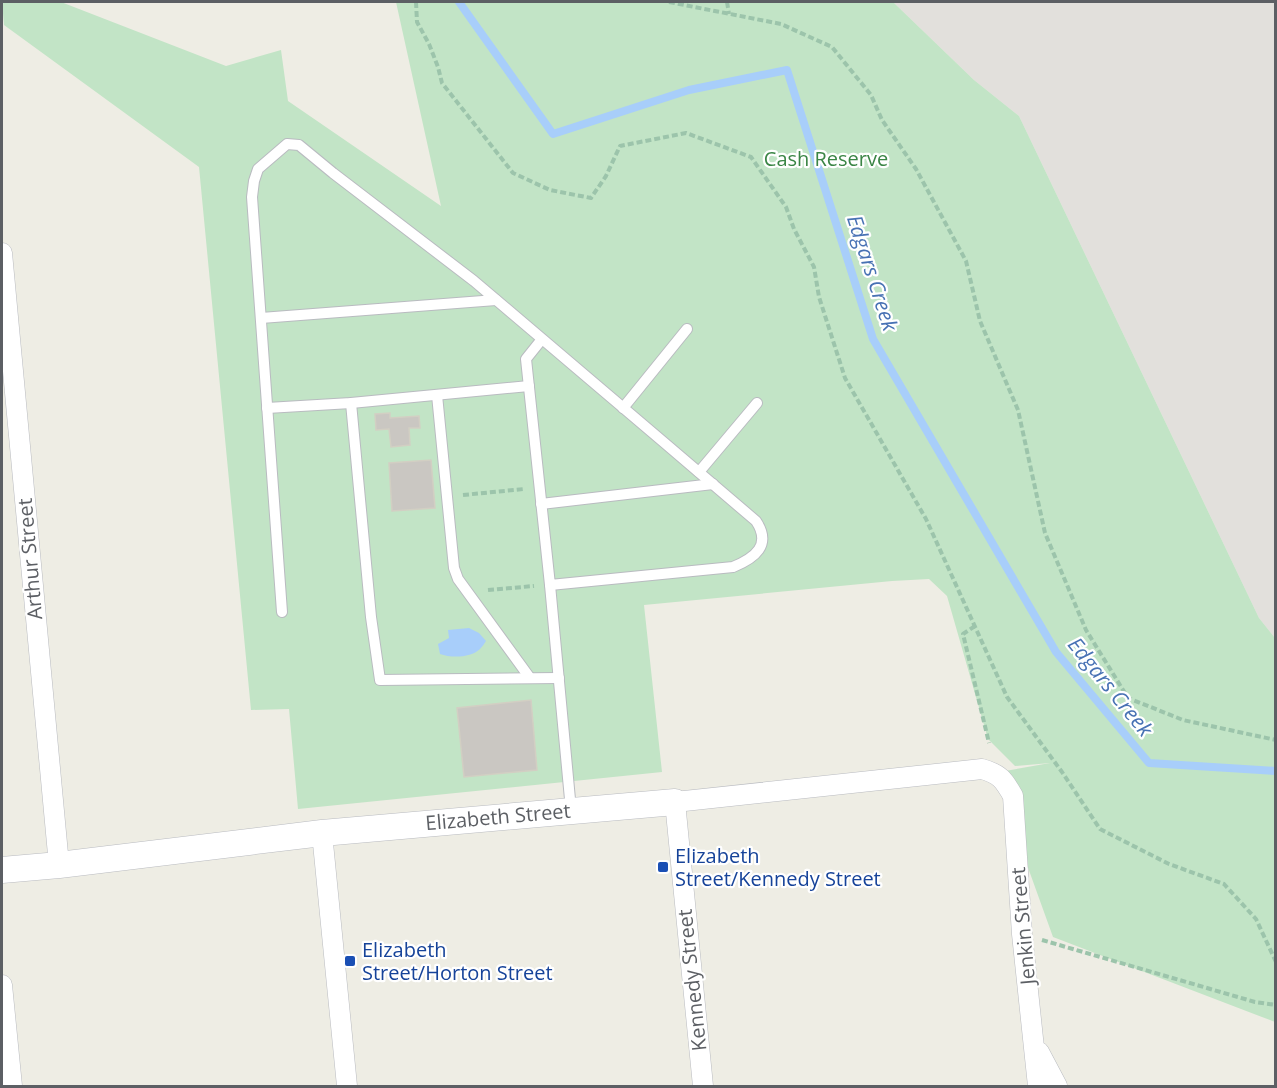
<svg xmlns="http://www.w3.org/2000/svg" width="1277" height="1088" viewBox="0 0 1277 1088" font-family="'Open Sans',sans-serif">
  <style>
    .industrial { fill: #e2e0dc }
    .green { fill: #c2e4c6 }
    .water { fill: #a8cefa }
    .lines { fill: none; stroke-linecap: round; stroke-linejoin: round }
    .stream { stroke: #a8cefa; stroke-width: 8 }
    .building { fill: #cac7c2; stroke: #d2cfc3; stroke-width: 1.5 }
    .service-casing { stroke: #b9bbc0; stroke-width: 12 }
    .minor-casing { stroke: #b9bbc0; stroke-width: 21 }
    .tertiary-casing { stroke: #b9bbc0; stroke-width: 27 }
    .path { stroke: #9cc4ab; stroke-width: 4; stroke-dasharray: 6 3; stroke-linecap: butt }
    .service { stroke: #fff; stroke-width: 10 }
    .minor { stroke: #fff; stroke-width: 20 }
    .tertiary { stroke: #fff; stroke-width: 26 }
    .transit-dot { fill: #1a4fb4; stroke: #fff; stroke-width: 2 }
    .labels { text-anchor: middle; stroke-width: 4.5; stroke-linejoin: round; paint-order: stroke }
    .park-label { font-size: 20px; fill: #3a8545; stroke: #fff }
    .street-label { font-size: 20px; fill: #5c5f64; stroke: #fff }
    .transit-label { font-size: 20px; fill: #164399; stroke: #fff; text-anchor: start }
    .water-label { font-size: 21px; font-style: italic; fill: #4872b4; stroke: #fff }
  </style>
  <rect width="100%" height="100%" fill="#eeede4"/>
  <polygon class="industrial" points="893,2 1275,2 1275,638 1259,618 1019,116 974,80"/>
  <polygon class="green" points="2,2 61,2 226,66 281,50 288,101 441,206 396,2 893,2 974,80 1019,116 1259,618 1275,638 1275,1022 1053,937 994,773 1050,763 1015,766 988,739 947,596 929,579 892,581 644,605 662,772 298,809 289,709 251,710 199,167 4,25"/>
  <path class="water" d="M469,628L479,633L486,641C484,644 482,647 480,649C471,658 451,658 440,654L438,644L449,638L448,630Z"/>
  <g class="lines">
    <polyline class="stream" points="459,2 553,134 689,90 787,70 873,339 1056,652 1149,763 1276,771"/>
  </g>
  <g class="building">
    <polygon points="390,413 390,418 419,416 420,428 409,428 410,445 391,447 389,429 376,430 375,414"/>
    <polygon points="431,460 435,508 392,511 389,463"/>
    <polygon points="531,700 537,770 464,777 457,708"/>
  </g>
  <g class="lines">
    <g class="service-casing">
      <g id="service">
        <polyline points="261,318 496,300"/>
        <polyline points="437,395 454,568 458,579 530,678"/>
        <polyline points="351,403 371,617 380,680 559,678"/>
        <polyline points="267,408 351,403 529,386"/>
        <polyline points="623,408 687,329"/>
        <polyline points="699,472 757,403"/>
        <polyline points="541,504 713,484"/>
        <polyline points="550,585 571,810"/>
        <path d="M282,612L252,197L254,181L258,169L287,144L299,145L333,173L474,281C568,360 662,441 756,521C772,545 755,558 733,567L550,585L526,359L542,339"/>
      </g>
    </g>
    <g class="minor-casing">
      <g id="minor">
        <polyline points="2,253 59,865"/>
        <polyline points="322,833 347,1086"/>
        <polyline points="2,985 12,1086"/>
        <polyline points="1039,1052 1057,1086"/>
        <path d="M703,1086L675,802L982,769C1000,774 1004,780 1013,796L1022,934L1038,1086"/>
      </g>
    </g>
    <g class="tertiary-casing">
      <polyline id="tertiary" points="2,870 59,865 322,833 675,802"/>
    </g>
    <g class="path">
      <polyline points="416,2 417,22 429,44 438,67 442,83 513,173 550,190 591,198 606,176 620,146 686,133 751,157 786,207 794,229 814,267 819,297 845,378 926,519 1007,697 1062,772 1100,829 1169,864 1224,884 1256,919 1276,962"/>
      <polyline points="669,2 781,24 832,47 871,95 882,120 916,169 966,261 980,321 1018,410 1045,533 1086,630 1128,698 1183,720 1276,740"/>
      <polyline points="727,2 729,14"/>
      <polyline points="463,495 524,489"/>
      <polyline points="488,590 534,586"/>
      <polyline points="975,626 963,634 989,743"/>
      <polyline points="1042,940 1255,1002 1276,1005"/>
    </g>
    <use href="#service" class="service"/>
    <use href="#minor" class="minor"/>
    <use href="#tertiary" class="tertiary"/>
  </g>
  <g class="transit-dot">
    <rect x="657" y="861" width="12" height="12" rx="3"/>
    <rect x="344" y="955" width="12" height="12" rx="3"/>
  </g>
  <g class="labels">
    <g class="park-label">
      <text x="826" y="166">Cash Reserve</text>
    </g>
    <g class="street-label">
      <text transform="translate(30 559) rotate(-95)" y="7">Arthur Street</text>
      <text transform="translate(498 817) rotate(-5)" y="7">Elizabeth Street</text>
      <text transform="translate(1023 926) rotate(-95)" y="7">Jenkin Street</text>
      <text transform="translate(692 980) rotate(-96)" y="7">Kennedy Street</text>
    </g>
    <g class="transit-label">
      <text x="675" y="863">Elizabeth<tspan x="675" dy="23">Street/Kennedy Street</tspan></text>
      <text x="362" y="957">Elizabeth<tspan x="362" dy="23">Street/Horton Street</tspan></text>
    </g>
    <g class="water-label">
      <text transform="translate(872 273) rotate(72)" y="7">Edgars Creek</text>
      <text transform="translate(1110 687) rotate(51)" y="7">Edgars Creek</text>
    </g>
  </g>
  <rect width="1277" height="1088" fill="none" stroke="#5c5f64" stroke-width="6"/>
</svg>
